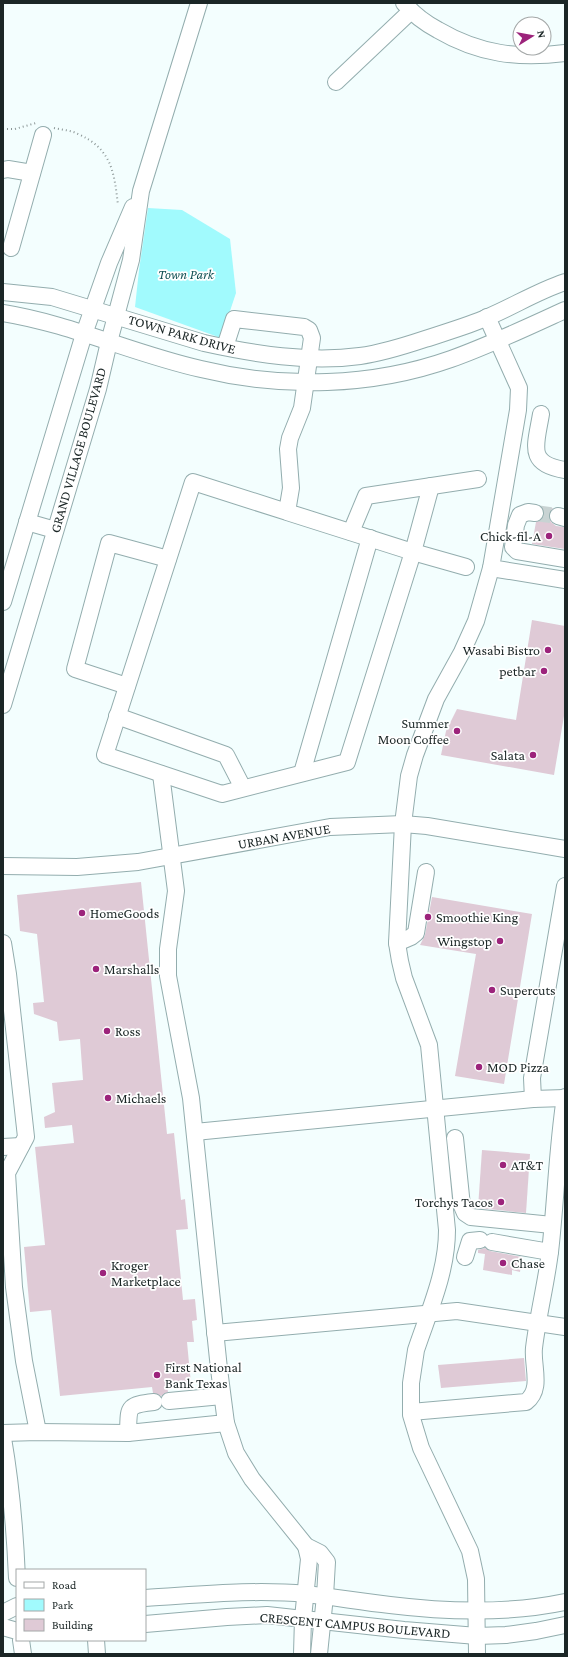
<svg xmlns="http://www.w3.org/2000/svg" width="568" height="1657" viewBox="0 0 568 1657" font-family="'Crimson Pro',serif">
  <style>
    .park { fill: #a1fafd }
    .building { fill: #dfcad6 }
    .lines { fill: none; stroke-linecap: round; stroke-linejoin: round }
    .minor-tunnel { stroke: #c8d3d3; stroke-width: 16; stroke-dasharray: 16 8; stroke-linecap: butt }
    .minor-casing { stroke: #93adae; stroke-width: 18 }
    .path { stroke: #8c9797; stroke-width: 2; stroke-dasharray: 1 3; stroke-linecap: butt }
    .minor { stroke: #fff; stroke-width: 16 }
    .poi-dot { fill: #9c237b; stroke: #fff; stroke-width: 1.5 }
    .labels { text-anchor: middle; stroke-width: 3.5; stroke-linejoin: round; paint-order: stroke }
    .park-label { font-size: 14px; font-style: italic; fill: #135356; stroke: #fff }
    .street-label { font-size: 14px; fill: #1b2626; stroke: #fff }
    .poi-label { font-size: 14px; fill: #1b2626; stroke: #fff; text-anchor: start }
  </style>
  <rect width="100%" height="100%" fill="#f3fefe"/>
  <polygon class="park" points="148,208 182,210 230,239 236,293 221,338 135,307 139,270"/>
  <g class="building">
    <polygon points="542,507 553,508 549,514 551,522 556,526 565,527 565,549 532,544 536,522 542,519 544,515"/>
    <polygon points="532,620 565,626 565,710 554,775 441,755 446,731 457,709 516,720"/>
    <polygon points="141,882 167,1134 174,1133 181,1200 185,1199 188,1229 176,1230 183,1300 195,1299 197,1320 192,1321 194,1342 187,1342 191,1384 167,1386 168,1392 161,1396 153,1393 152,1387 60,1396 51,1310 30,1312 24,1247 45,1245 35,1147 74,1143 72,1125 45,1128 44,1117 55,1112 52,1083 83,1080 80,1039 59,1041 57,1022 34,1014 33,1003 44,1002 37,934 20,931 17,895"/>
    <polygon points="432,897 532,914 504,1084 455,1076 476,954 420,945 425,935"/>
    <polygon points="482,1150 530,1154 526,1213 478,1208"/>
    <polygon points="485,1248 490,1251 522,1257 520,1272 512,1270 512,1275 483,1270 485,1254 478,1253 478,1250"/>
    <polygon points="524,1358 526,1381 441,1388 438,1365"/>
  </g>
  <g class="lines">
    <polyline class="minor-tunnel" points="535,513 558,516"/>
    <g class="minor-casing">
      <g id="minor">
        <path d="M404,3C413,14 425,23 438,30C479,54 518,59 565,53"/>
        <polyline points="336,82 411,11"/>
        <polyline points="3,170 8,169 32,173"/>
        <polyline points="11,248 43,135"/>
        <path d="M3,292L52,297L204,343C254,354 309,363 360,356C382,353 404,346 425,339C446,332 468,326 488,317C514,306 538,291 565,282"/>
        <path d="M3,313C71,324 134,354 201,369C283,389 372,387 451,359C490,345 528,327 565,310"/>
        <polyline points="487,317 519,388 518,410 491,568 565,580"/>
        <polyline points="225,347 234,319 304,327 309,330 312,338 302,408 290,438 288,449 291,488 287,512 193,482 105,755 222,794 347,762 413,552 287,512"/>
        <path d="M541,414C536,445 526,464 565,470"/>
        <polyline points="431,486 413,552 466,567"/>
        <polyline points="535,513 528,512 520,515 516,525 513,547 517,551 565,559"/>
        <polyline points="558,516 565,518"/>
        <polyline points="27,522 55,530"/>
        <polyline points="351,532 366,496 478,479"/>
        <polyline points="3,602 84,334 109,263 133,207"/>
        <polyline points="127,686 75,669 109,543 168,559"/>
        <polyline points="3,705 98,389 109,342 131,260 141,191 199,3"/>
        <polyline points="117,716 226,755 243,788"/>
        <polyline points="302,773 370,538"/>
        <polyline points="3,866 77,867 138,862 330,827 403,824 427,826 565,849"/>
        <polyline points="3,943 8,974 26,1137 7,1173 14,1287 24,1361 38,1432"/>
        <polyline points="397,943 411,937 416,933 426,872"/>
        <polyline points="533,1099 532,1078 565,886"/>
        <polyline points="195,1132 533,1099 565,1098"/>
        <polyline points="455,1138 462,1206 465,1213 471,1217 552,1225"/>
        <polyline points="3,1147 21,1146"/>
        <polyline points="492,1242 550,1252"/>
        <polyline points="465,1257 470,1241 480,1240"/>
        <polyline points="215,1333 457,1311 565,1327"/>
        <polyline points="169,1401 222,1396"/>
        <path d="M411,1412L526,1402C543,1389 532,1366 534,1348C538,1315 546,1284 550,1252C556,1200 557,1149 565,1097"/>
        <polyline points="226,1423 236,1453 252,1479 306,1546 320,1553 327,1562 325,1596 319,1654"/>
        <polyline points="3,1433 38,1432 128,1433 226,1423 219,1369 191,1098 168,976 168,949 176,891 161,774"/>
        <path d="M128,1433C129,1407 126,1405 154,1402"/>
        <path d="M3,1438C11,1484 15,1531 17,1578"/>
        <path d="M145,1598C198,1595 252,1589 306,1594C334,1597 362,1602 390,1605C447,1612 508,1614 565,1602"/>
        <polyline points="3,1613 17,1606"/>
        <polyline points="145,1624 227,1617 267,1615 404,1630 477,1636 506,1635 536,1631 565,1625"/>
        <polyline points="3,1627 17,1631"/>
        <polyline points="21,1640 23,1654"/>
        <polyline points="96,1640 97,1654"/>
        <polyline points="302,1654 303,1618 309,1559 306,1546"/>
        <path d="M477,1654L476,1579L470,1551L421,1448L411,1415V1383L416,1350C429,1311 447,1272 447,1230L429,1045L404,978L400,961L397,943L403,824L409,776L415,755L436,699L462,652L476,621L491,568"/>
      </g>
    </g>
    <g class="path">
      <path d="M54,128C62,130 71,130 78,134C112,149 114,172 118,205"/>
      <polyline points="3,129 15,129 36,123"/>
    </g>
    <use href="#minor" class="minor"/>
  </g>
  <g class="poi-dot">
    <circle cx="549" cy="536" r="4"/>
    <circle cx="548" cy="650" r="4"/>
    <circle cx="544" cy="671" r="4"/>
    <circle cx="457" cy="731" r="4"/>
    <circle cx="533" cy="755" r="4"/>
    <circle cx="82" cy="913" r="4"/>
    <circle cx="428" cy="917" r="4"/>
    <circle cx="500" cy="941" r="4"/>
    <circle cx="96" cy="969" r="4"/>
    <circle cx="492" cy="990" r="4"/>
    <circle cx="107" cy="1031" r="4"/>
    <circle cx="479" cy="1067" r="4"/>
    <circle cx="108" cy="1098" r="4"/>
    <circle cx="503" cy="1165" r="4"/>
    <circle cx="501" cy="1202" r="4"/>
    <circle cx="503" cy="1263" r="4"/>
    <circle cx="103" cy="1273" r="4"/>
    <circle cx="157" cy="1375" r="4"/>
  </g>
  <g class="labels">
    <g class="park-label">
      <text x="186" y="279">Town Park</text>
    </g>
    <g class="street-label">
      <text transform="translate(182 334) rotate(16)" y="5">TOWN PARK DRIVE</text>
      <text transform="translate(78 450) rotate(-74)" y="5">GRAND VILLAGE BOULEVARD</text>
      <text transform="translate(284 836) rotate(-10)" y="5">URBAN AVENUE</text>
      <text transform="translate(355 1625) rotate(5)" y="5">CRESCENT CAMPUS BOULEVARD</text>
    </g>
    <g class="poi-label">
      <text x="541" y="541" text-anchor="end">Chick-fil-A</text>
      <text x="540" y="655" text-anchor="end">Wasabi Bistro</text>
      <text x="536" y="676" text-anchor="end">petbar</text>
      <text x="449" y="728" text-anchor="end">Summer<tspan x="449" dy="16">Moon Coffee</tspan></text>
      <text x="525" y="760" text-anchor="end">Salata</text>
      <text x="90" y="918">HomeGoods</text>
      <text x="436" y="922">Smoothie King</text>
      <text x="492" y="946" text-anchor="end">Wingstop</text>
      <text x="104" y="974">Marshalls</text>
      <text x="500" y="995">Supercuts</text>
      <text x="115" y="1036">Ross</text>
      <text x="487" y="1072">MOD Pizza</text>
      <text x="116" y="1103">Michaels</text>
      <text x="511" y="1170">AT&amp;T</text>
      <text x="493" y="1207" text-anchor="end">Torchys Tacos</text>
      <text x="511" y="1268">Chase</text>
      <text x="111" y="1270">Kroger<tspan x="111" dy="16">Marketplace</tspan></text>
      <text x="165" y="1372">First National<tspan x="165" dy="16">Bank Texas</tspan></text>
    </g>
  </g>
  <rect width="568" height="1657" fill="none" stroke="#1b2626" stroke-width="8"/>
  <rect x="16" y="1569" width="130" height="72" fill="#ffffff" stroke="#a4a8a8"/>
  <rect x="24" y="1582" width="20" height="6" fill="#ffffff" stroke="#a4a8a8"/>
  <text x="52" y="1589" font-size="12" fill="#1b2626">Road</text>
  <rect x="24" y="1599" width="20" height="12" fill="#a1fafd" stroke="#a4a8a8"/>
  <text x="52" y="1609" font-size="12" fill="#1b2626">Park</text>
  <rect x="24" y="1619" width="20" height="12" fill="#dfcad6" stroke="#a4a8a8"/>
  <text x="52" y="1629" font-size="12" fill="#1b2626">Building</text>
  <g transform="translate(532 36) rotate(79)"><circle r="19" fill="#ffffff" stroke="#a4a8a8"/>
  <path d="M0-3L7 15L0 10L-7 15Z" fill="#9c237b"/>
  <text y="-6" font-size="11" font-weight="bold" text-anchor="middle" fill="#1b2626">N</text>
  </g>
</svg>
